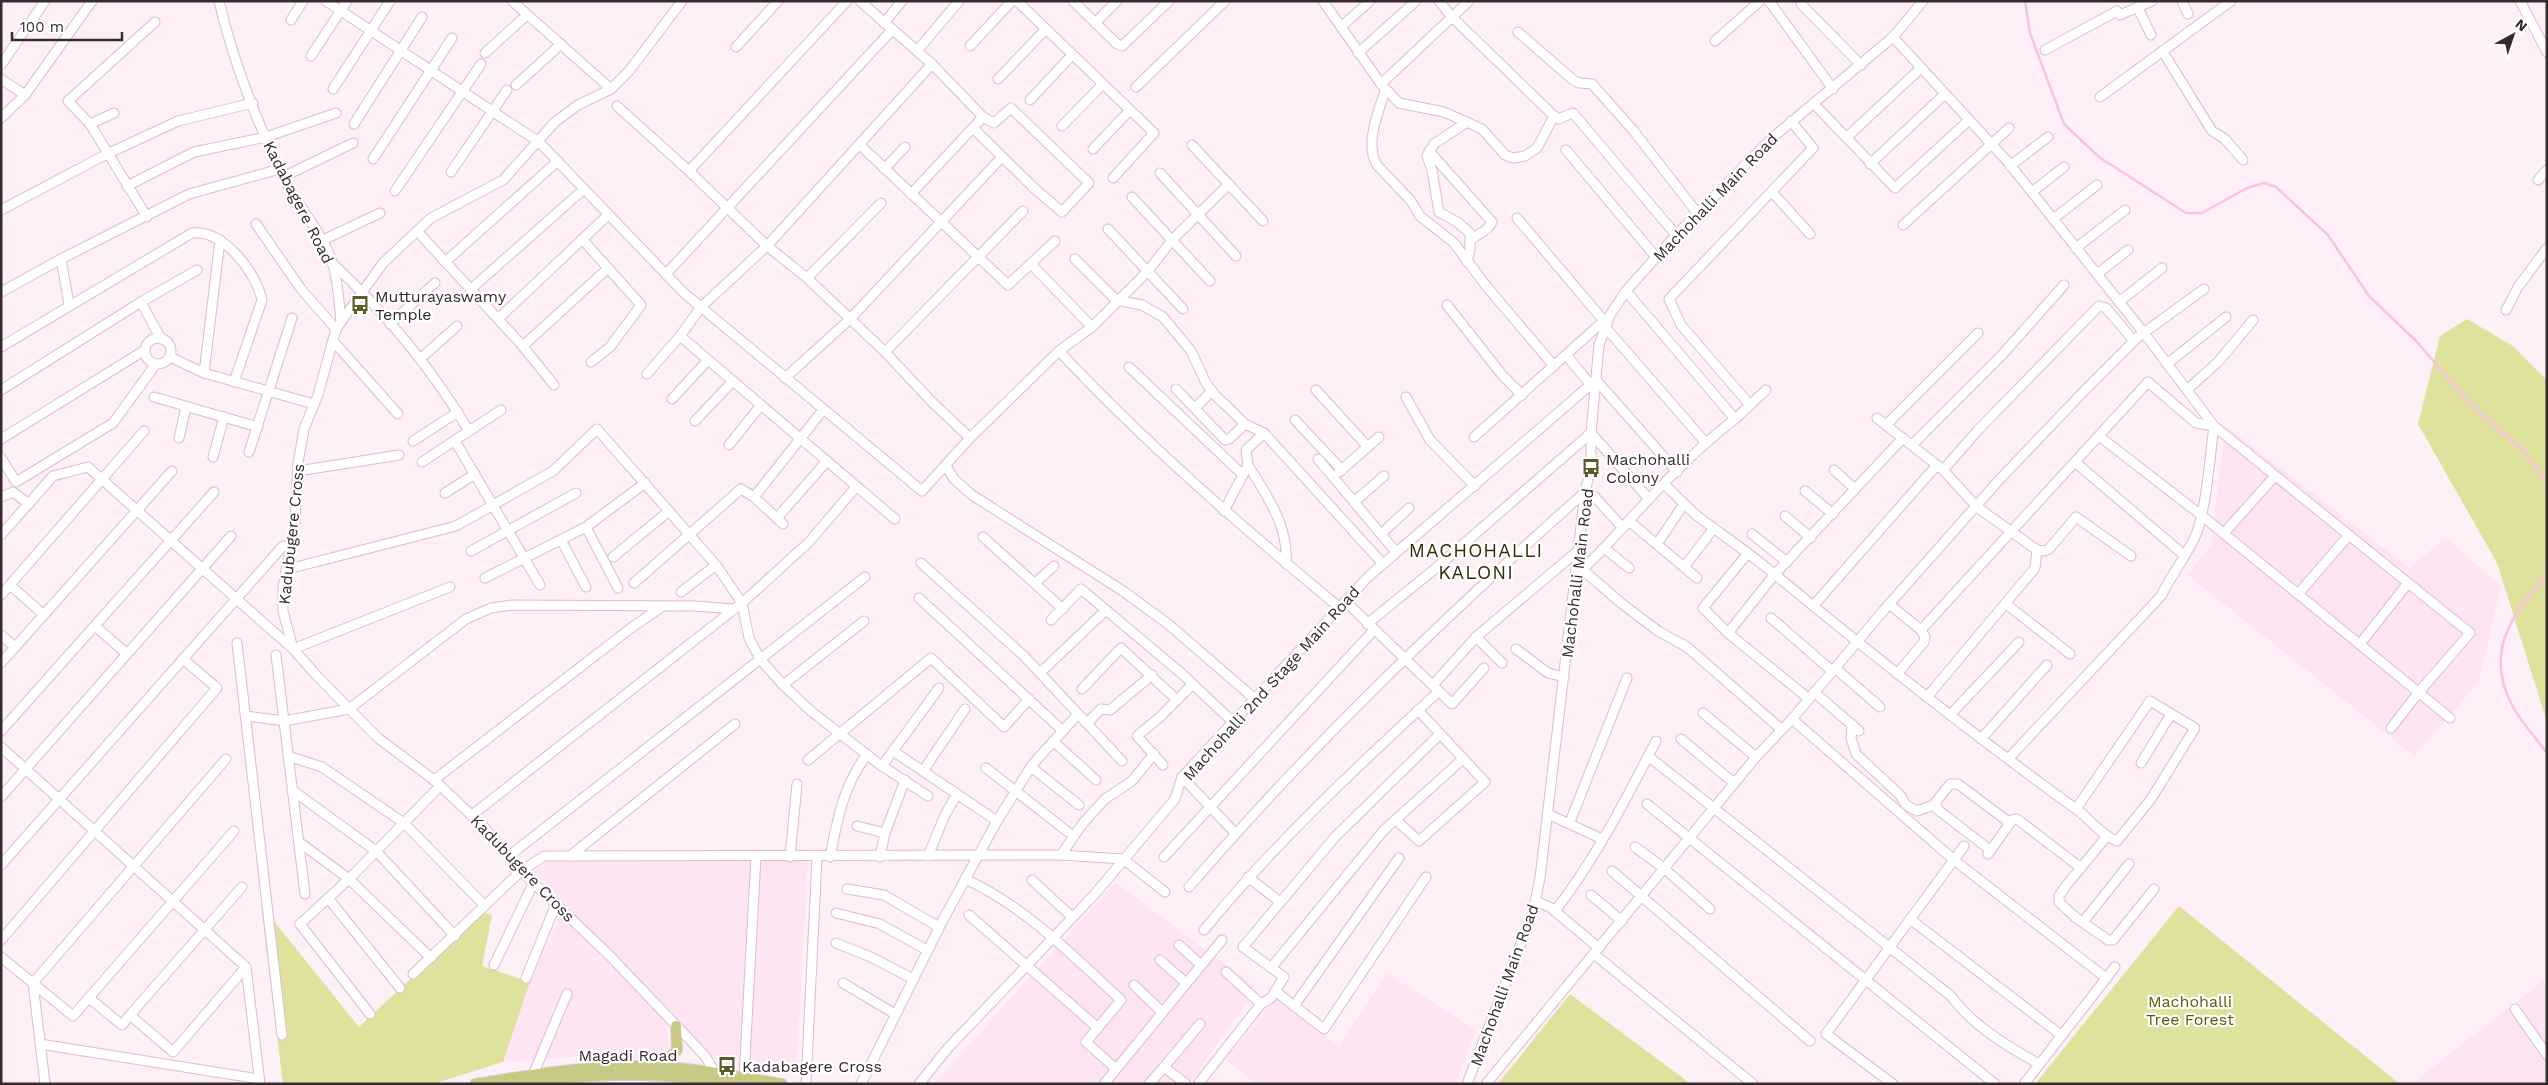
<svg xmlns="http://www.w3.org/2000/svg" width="2548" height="1085" viewBox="0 0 2548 1085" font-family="'Work Sans',sans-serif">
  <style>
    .built { fill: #fee5f4 }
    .green { fill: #dee29c }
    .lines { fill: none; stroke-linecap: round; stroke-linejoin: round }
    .stream { stroke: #f8c2e2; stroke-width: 2.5 }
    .minor-casing { stroke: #ddbbcf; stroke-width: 11 }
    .major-casing { stroke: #d7d4d6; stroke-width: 12 }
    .minor { stroke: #fff; stroke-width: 9 }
    .major { stroke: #c7c985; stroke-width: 10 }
    .labels { text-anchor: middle; stroke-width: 4.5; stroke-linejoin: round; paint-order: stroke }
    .street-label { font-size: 16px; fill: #362930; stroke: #fff }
    .poi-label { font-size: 16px; fill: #362930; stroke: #fff; text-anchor: start }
    .park-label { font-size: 16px; fill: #5b5c06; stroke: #fff }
    .quarter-label { font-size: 19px; letter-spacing: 1px; fill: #2e2f05; stroke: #fff }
  </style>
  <rect width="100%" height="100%" fill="#fff0f8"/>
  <g class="built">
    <polygon points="2225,425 2410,568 2445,537 2501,586 2478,684 2414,756 2187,575 2211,545"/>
    <polygon points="808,860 796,1074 719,1063 532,870 551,861"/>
    <polygon points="1115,882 1257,988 1189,1084 934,1084"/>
    <polygon points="560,916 667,1020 669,1060 570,1057 503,1062 530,982"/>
    <polygon points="1387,973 1476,1030 1455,1084 1256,1084 1225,1059 1276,998 1339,1046"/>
    <polygon points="2547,978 2547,1084 2415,1084 2425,1073"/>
  </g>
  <g class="green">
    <polygon points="2467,319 2513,346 2547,380 2547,722 2497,563 2418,424 2440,336"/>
    <polygon points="261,905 359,1027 482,912 492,915 482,966 530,982 503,1062 433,1084 283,1084"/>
    <polygon points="2179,906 2400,1084 2035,1084"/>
    <polygon points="1570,994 1691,1084 1498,1084"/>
  </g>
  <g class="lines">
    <g class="stream">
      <polyline points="2025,1 2030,33 2064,124 2099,157 2186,213 2202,213 2247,188 2264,183 2276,187 2328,235 2369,296 2417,342 2471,405 2523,450 2547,483"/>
      <path d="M2547,574C2512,615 2483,652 2513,707C2522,723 2536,738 2547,753"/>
    </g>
    <g class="minor-casing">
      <g id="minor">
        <path d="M219,1C233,61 256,120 283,176C297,206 323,232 333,265C338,282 339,303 341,321"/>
        <polyline points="326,1 539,142 684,293 922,491 970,438 1059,351 1092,327 1148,271 1172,240 1229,184"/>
        <polyline points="512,1 611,89"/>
        <polyline points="682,1 629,71 611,89 578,105 555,122 503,180 431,218 383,263 336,329 318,395 304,429 298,463 295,522 283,587 283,611 293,649 318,677 378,738 434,780 484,827 521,871 609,955 689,1039 705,1056 718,1077"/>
        <polyline points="860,1 932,64 983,117 911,194"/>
        <polyline points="1017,1 1154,133 1113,178"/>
        <polyline points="1073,1 1117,44 1122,46 1169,1"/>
        <polyline points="1323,1 1381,84 1399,103 1444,112 1482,129 1505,155 1513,158 1525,156 1537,148 1554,116"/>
        <polyline points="1439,1 1452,17 1469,1"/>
        <polyline points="1769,1 1833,89"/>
        <polyline points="2182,1 2188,14"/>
        <polyline points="2520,1 2547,52"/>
        <polyline points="1801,4 1861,65"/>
        <polyline points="2138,8 2151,35"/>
        <polyline points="291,20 303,1"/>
        <polyline points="884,23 902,1"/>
        <polyline points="1095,23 1117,1"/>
        <polyline points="1341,27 1370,1"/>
        <polyline points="1518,32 1572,79 1579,83 1592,84 1633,130 1698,214"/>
        <polyline points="1893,37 2007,161 2144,333 2214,426 2470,633 2419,692 2391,728"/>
        <polyline points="1715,41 1760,1"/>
        <polyline points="970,46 1012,1"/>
        <polyline points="736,47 778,1"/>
        <polyline points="2045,50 2117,11 2120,15 2152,1"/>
        <polyline points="917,51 959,1"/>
        <polyline points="2163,52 2212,131 2225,139 2243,160"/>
        <polyline points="485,53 527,15"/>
        <polyline points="1358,53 1416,1"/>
        <polyline points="311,56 347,1"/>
        <polyline points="1,65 45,1"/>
        <polyline points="1,79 25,95"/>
        <polyline points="998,79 1046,29"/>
        <polyline points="1381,84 1452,17 1554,116 1558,119 1573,113 1676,235"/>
        <polyline points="516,85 561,44"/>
        <polyline points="1136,87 1225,1"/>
        <polyline points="333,89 390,1"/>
        <path d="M1385,90C1379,112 1364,143 1377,165L1411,201L1420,216L1454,243L1487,287L1554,366"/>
        <polyline points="2100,97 2231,1"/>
        <polyline points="1030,100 1072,55"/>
        <polyline points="1814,104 1895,188 1969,120"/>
        <polyline points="617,106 689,171 767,246 807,278 885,352 932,402 970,438"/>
        <polyline points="1,118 25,95 92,1"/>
        <polyline points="1467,122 1434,144 1427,156 1432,170 1439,212 1457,222 1470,233 1470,250 1467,262"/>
        <polyline points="90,124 114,113"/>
        <polyline points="354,124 422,17"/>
        <polyline points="1062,126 1103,84"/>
        <polyline points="973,128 1034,188 1062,212 1089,183 1011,108 994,123 983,117"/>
        <polyline points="1846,138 1921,68"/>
        <polyline points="860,145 1008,285 1055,241"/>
        <polyline points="1192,145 1263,221"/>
        <polyline points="1093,149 1130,110"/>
        <polyline points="1566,150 1656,257"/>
        <polyline points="1429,151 1492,222 1487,229 1470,240"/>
        <polyline points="373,159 452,38"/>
        <polyline points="1870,164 1945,94"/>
        <polyline points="2010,166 2048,137"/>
        <polyline points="884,169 905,147"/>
        <polyline points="689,171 847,1"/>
        <polyline points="451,172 507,90"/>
        <polyline points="1160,173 1236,256"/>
        <polyline points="283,177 353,143"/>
        <polyline points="2538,180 2547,170"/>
        <polyline points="127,186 194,152 266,137 336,113"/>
        <polyline points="395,191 481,64"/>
        <polyline points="1772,192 1810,234"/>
        <polyline points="2032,192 2064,167"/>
        <polyline points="1132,197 1210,281"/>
        <polyline points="1,210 107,154 178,121 253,103"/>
        <polyline points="147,217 90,124 68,101 155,22"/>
        <polyline points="1517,218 1604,321"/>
        <polyline points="2053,219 2097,185"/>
        <polyline points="256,224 301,289 336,329"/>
        <polyline points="1903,225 2009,128"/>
        <polyline points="1108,229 1183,309"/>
        <polyline points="417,231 520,343 554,385"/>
        <polyline points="582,239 641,305 610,347 591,362"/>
        <polyline points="321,241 380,213"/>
        <polyline points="2076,248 2125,210"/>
        <polyline points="61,259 69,304"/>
        <polyline points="1075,259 1116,300 1142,305 1163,317 1191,351 1206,383 1214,394 1245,424 1264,433 1383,564"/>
        <path d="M331,262C384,311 432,369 469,431"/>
        <polyline points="445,262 558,161"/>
        <polyline points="1031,264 1092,327"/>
        <polyline points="666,274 892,30"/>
        <polyline points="2097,274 2128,250"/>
        <polyline points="807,278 881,203"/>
        <polyline points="471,289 584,189"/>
        <polyline points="1,292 61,259 189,194 280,169"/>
        <polyline points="141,302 161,339"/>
        <polyline points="2119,302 2162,268"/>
        <polyline points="1447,305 1503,376 1522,395"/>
        <polyline points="2506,310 2518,287 2547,248"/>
        <polyline points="498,319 608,215"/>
        <polyline points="390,324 435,283"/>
        <polyline points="1606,328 1705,442"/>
        <polyline points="680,336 895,519"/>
        <circle cx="158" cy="351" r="13"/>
        <polyline points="333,341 398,414"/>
        <polyline points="523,346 607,269"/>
        <path d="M1,347L192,233C223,229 256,272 262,300L234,382"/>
        <path d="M1059,351C1146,444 1242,527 1340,608"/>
        <polyline points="885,352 1023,211"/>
        <polyline points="1566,355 1591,385"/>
        <polyline points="170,357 204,373 314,404"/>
        <polyline points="420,359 457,326"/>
        <polyline points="2167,364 2226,317"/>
        <polyline points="1129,367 1243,475"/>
        <polyline points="204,373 220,240"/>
        <polyline points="647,374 680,336 701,307 767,246 932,64"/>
        <polyline points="785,378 850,319 1002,157"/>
        <polyline points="1176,389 1225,440 1229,439 1245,424"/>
        <polyline points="1,390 141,302 197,270"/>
        <polyline points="1316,390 1368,447"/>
        <polyline points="2187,390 2218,362 2253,320"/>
        <polyline points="154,397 258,427"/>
        <polyline points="1406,397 1430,440 1475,486"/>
        <polyline points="672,399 708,360"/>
        <polyline points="1750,405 1681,325 1669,299 1813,148 1791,121"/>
        <polyline points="1195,408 1212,391"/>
        <polyline points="1877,418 1943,470 1977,507 2037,550 2045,551 2049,549 2076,517 2131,556"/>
        <polyline points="1735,419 1766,390"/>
        <polyline points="1295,420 1342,470"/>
        <polyline points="695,421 733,381"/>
        <polyline points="1886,425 1978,333"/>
        <polyline points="2099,436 2201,515 2450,718"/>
        <polyline points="1474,437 1608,317"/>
        <polyline points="179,438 186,407"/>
        <polyline points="1,439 145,350"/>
        <polyline points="413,441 458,412"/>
        <polyline points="455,441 540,585"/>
        <polyline points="729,445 761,405"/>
        <polyline points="1912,445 2002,355 2064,285"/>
        <polyline points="249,452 292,318"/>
        <polyline points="213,457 224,417"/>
        <polyline points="1,458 16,482 113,423 156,364"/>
        <polyline points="1318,459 1396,552"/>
        <polyline points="422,462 501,410"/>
        <polyline points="2075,462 2184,555"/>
        <path d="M1248,465C1267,496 1289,526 1286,564"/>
        <polyline points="946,466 954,479 972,495 1123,591 1168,624 1255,699"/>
        <polyline points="1834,470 1855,489"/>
        <polyline points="1943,470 1979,429 2099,306 2106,308 2134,341"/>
        <polyline points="298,471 399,455"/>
        <polyline points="1339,472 1379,437"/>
        <path d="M1664,484C1676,495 1687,508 1700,518C1724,536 1749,553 1772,572C1871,654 1972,734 2076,809C2090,819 2101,835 2117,841L2151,799L2195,728L2150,701L2076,809"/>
        <polyline points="1805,491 1833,514"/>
        <polyline points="445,493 475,474"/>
        <polyline points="1593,495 1623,528"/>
        <polyline points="1,497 13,492 29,504"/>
        <polyline points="754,497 823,410"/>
        <polyline points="1354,502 1384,476"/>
        <polyline points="1224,511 1248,465 1246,450 1264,433"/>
        <polyline points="1785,516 1811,538"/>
        <polyline points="777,518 827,461"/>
        <polyline points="1629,521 1697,578"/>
        <polyline points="586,527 618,588"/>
        <polyline points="2224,533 2275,476"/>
        <polyline points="1381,534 1409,508"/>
        <polyline points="1752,534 1787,562"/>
        <polyline points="1,535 53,476 88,467 293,649 450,587"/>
        <polyline points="983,537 1063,609"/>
        <polyline points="561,540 586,587"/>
        <polyline points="1657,544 1684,504"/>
        <polyline points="1604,548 1629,568"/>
        <polyline points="471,551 576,493"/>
        <polyline points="1748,553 1703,608 1728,633 1809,699"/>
        <polyline points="613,557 669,511"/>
        <polyline points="921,563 1024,656 1122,761"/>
        <polyline points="1684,567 1714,528"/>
        <polyline points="288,569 456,526 553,471 597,429 716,565 742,603 749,638 760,659 783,685 812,712 879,764 928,796"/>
        <polyline points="1583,570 1621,603 1658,631 1687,647 1781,729"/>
        <path d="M1576,575C1603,552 1624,525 1648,500C1675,471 1704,443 1735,419L1626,291"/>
        <polyline points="485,578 586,527 645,483"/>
        <polyline points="634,583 741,489 754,497 783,524"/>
        <polyline points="1035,583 1054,566"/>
        <polyline points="10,585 44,615"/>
        <polyline points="681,592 716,565"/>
        <polyline points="2298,594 2349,535"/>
        <polyline points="1,595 144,431"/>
        <polyline points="919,598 1063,731"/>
        <polyline points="1345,601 1452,704 1484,668"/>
        <path d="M1889,604L1921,630L2148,382L2196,423L2214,426C2210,454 2206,516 2194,539C2184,559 2171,576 2161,596L2008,759"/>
        <polyline points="2006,604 2070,654"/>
        <polyline points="1813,606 1937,465"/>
        <polyline points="1771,618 1832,671"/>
        <polyline points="1051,620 1081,589 1181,673 1233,722"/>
        <polyline points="1367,624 1436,568 1591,433 1649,499"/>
        <polyline points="95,626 127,654"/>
        <polyline points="1728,633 1775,574 1903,438"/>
        <polyline points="1,635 15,647"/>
        <polyline points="1476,637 1502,663"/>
        <polyline points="237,643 282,1035"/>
        <polyline points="2360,644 2408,583"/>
        <polyline points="1516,649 1548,673 1564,677"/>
        <polyline points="276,655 305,894"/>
        <polyline points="1,663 172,471"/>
        <polyline points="1835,668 1880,707"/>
        <polyline points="1040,673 1106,610"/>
        <polyline points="1897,674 1924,642 1925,637 1921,630"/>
        <polyline points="783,685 864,621"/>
        <polyline points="1433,685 1476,637 1580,549"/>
        <polyline points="1082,689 1121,648 1177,700"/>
        <polyline points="1814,692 1859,731"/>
        <polyline points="1927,697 2035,568 2037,550"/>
        <polyline points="1703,713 1756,757"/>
        <polyline points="1950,715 2019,642"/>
        <polyline points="246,716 284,721 349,709 466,619 491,608 512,605 694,606 734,609"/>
        <polyline points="1792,719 1954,860 2106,978"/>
        <polyline points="1087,723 1101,709 1110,710 1152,675"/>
        <polyline points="1852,724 1851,738 1856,754 1900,795 1906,805 1917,811 1934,805"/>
        <polyline points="1,731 214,492"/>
        <polyline points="1681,739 1734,783"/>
        <polyline points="1981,739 2047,665"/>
        <polyline points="1053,741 1096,780"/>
        <polyline points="1,747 246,967 260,1084"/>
        <polyline points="893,751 997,821"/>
        <polyline points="288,756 322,767 404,823 484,905"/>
        <path d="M1648,756L1951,996C1973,1026 2007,1046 2039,1064"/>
        <polyline points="808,760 931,658 1004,727 1029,699"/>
        <polyline points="2141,763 2171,714"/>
        <polyline points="1163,765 1137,736 1160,717 1193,684"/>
        <polyline points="882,766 939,688"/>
        <polyline points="1031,767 1079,805"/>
        <polyline points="986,768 1068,832"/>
        <polyline points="923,771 965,709"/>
        <polyline points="1182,777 1235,833"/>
        <polyline points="434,780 631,628 663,606"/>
        <polyline points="292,790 376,851 455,936"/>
        <polyline points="1,797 231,536"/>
        <polyline points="1647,804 1995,1084"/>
        <polyline points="1548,814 1602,839"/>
        <polyline points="472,815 742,603 809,542 856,487"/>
        <polyline points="1396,820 1419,841 1485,782 1418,710"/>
        <polyline points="1570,822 1627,678"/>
        <polyline points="857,826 885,833"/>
        <polyline points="2107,836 2065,887 2059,896 2059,902 2075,917 2108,940 2113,940 2154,889"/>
        <polyline points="299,842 349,879 300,924 370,1014"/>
        <polyline points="1635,847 1665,869 1710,909"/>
        <polyline points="1990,850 1937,809 1935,803 1950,784 1958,784 2010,823"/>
        <polyline points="1988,854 2012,820 2017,819 2081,868"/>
        <polyline points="1061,855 1083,823 1105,799 1132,781 1154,754"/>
        <polyline points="509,856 865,577"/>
        <polyline points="570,856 735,724"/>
        <polyline points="928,856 945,815 957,794"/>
        <polyline points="790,857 797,784"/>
        <path d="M830,857C838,817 843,787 867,754"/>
        <polyline points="880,857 885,833 905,780"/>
        <polyline points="1164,857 1374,630"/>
        <polyline points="1,865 283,546"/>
        <polyline points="1612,871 1810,1041"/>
        <polyline points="1248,877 1280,902"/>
        <path d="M965,879C1025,906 1074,957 1121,1000L1086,1042L1115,1068"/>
        <polyline points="1032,880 1072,917"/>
        <path d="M1189,887C1311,745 1446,616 1585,492"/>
        <polyline points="847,889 884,895 939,927"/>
        <polyline points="1591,895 1622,921"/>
        <polyline points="328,898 400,988"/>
        <polyline points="1536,901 1551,908 1599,948"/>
        <path d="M1555,911C1595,860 1626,799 1656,741"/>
        <polyline points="836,913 880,924 927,950"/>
        <polyline points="969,915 1098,1028"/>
        <polyline points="1910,919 2061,1035"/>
        <polyline points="2083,922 2129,864"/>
        <path d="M1204,930C1275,843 1357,767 1439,691"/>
        <polyline points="1,940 217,688 183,659"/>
        <polyline points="836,943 871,957 913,979"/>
        <polyline points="1179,945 1201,965"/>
        <polyline points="1594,954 1753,1084"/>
        <polyline points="1,957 73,1016 234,831"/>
        <polyline points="431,958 349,879 440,786"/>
        <polyline points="1160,960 1186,983"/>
        <polyline points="494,965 534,882"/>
        <polyline points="1271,968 1384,830 1463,759"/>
        <polyline points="1226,972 1261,1004"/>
        <polyline points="413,974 521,871 544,856 1061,855 1123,859 1165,892"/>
        <polyline points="526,978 556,904"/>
        <polyline points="843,983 895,1014"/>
        <polyline points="1134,985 1162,1012"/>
        <polyline points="1275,991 1324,1029 1426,877"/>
        <polyline points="89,998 122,1025 130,1015 173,1052 246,967"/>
        <polyline points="1294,1006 1399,858"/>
        <polyline points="2515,1009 2547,1055"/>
        <polyline points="130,1015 242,887"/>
        <polyline points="40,1044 259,1079"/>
        <polyline points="533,1075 567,994"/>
        <polyline points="744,1077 756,856"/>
        <polyline points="45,1084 33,983 226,759"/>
        <polyline points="806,1084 817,857"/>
        <polyline points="861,1084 943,920 997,821 1032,765 1078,714"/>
        <polyline points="919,1084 948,1048 1094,895 1175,799 1182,777 1368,577 1596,380 1677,472"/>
        <polyline points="1104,1084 1222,940"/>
        <polyline points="1149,1084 1164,1067"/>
        <polyline points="1186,1084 1164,1067 1200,1024"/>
        <polyline points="1198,1084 1261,1004 1271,998 1284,977 1243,947 1335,837 1440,734"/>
        <polyline points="1467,1084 1533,912 1540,878 1585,492 1591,468 1591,433 1599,345 1610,315 1626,291 1676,235 1772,138 1893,37 1923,1"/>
        <polyline points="1486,1084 1756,757 1792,719 1884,610 2000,479 2086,389 2138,337 2204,289"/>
        <polyline points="1893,1084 1826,1034 1964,846"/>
        <polyline points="2024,1084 2115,967"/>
      </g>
    </g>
    <g class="major-casing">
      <g id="major">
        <polyline points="661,1068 677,1050 676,1026"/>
        <path d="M475,1084C529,1075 583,1066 638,1066C686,1066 735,1076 782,1084"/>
        <path d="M520,1084C593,1072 664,1072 737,1084"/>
      </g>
    </g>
    <use href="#minor" class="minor"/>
    <use href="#major" class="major"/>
  </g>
  <defs>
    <g id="bus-bare" transform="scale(1.5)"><path d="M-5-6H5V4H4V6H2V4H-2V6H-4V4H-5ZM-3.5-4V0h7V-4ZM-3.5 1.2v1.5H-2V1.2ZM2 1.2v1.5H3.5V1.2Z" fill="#595b28" stroke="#fff" stroke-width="2.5" paint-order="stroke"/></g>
  </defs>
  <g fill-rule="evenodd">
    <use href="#bus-bare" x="360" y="305"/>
    <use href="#bus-bare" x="1591" y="468"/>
    <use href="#bus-bare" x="727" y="1066"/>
  </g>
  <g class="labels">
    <g class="street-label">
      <text transform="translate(1715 197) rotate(-46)" y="6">Machohalli Main Road</text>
      <text transform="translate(299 202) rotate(63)" y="6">Kadabagere Road</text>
      <text transform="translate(291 534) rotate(-84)" y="6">Kadubugere Cross</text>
      <text transform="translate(1577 573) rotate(-83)" y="6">Machohalli Main Road</text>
      <text transform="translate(1271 683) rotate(-48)" y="6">Machohalli 2nd Stage Main Road</text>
      <text transform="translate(523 868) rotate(46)" y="6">Kadubugere Cross</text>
      <text transform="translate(1504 985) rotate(-70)" y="6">Machohalli Main Road</text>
      <text x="628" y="1061">Magadi Road</text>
    </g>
    <g class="poi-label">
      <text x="375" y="302">Mutturayaswamy<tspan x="375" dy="18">Temple</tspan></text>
      <text x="1606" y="465">Machohalli<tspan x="1606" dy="18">Colony</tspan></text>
      <text x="742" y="1072">Kadabagere Cross</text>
    </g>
    <g class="park-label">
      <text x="2190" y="1007">Machohalli<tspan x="2190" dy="18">Tree Forest</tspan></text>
    </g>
    <g class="quarter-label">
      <text x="1476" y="557">MACHOHALLI<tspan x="1476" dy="22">KALONI</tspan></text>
    </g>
  </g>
  <rect width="2548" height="1085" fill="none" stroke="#362930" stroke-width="5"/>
  <g transform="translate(2513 35) rotate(40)" stroke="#ffffff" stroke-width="4" paint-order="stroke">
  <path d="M0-4L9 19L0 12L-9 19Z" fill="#362930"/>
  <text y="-8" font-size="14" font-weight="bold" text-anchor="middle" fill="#362930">N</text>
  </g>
  <path d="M12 32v8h110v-8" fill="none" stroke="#362930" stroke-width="2.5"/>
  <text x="20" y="32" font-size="15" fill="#362930" stroke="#ffffff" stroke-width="4" paint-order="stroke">100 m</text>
</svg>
